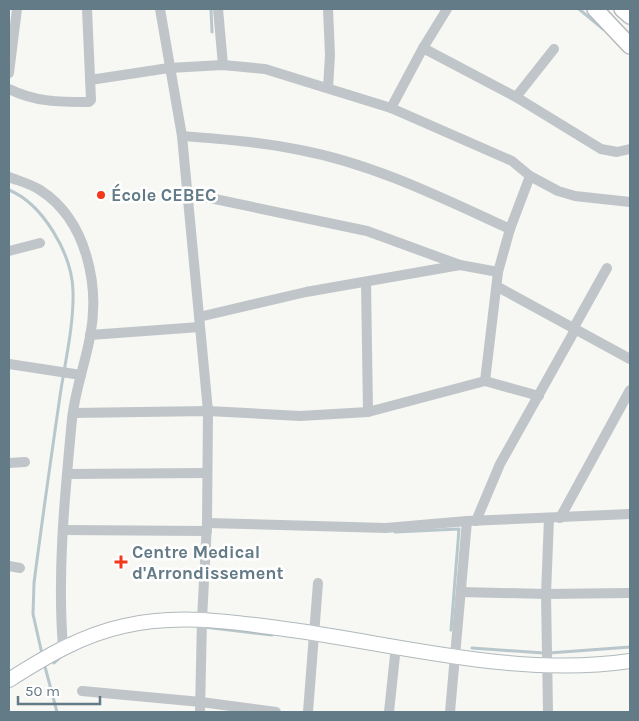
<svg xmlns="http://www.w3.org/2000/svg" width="639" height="721" viewBox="0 0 639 721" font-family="Karla,sans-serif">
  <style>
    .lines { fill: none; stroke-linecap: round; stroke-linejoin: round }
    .stream { stroke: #b8c7cb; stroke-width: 3 }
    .secondary-casing { stroke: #b1b9bd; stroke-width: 16 }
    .primary-casing { stroke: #b4babe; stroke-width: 18 }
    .street { stroke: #bfc5c8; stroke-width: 10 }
    .secondary { stroke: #fff; stroke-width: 14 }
    .primary { stroke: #fff; stroke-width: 15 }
    .poi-dot { fill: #f23919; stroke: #fff; stroke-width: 2 }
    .labels { text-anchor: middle; stroke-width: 5; stroke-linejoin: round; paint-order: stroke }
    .poi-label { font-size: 18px; font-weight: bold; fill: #637a87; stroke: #fff; text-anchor: start }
  </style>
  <rect width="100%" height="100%" fill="#f7f7f3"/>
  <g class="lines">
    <g class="stream">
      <polyline points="211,9 212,32"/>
      <polyline points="579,9 603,29"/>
      <path d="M9,190C43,204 72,254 73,291C74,325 65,362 60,396C51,458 42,521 34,583L33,614L42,654"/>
      <polyline points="395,532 459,529 451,630"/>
      <polyline points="204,627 272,635"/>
      <polyline points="472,648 544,653"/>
      <polyline points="549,653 630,647"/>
      <polyline points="44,663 57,712"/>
      <polyline points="54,663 63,655"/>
    </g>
    <g class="secondary-casing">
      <path id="secondary" d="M9,680C45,657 82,635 124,626C175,614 227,621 278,628C394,643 513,678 630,661"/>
    </g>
    <g class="primary-casing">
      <g id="primary">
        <polyline points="595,9 630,46"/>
        <polyline points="622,9 630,16"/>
      </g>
    </g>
    <g class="street">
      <polyline points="160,9 182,136 208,411 207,523 202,619 200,712"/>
      <polyline points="218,9 223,65"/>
      <polyline points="328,9 330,55 328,88"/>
      <polyline points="423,48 516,97 601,149 617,152 630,149"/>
      <polyline points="9,73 17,9"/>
      <polyline points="90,80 169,68 223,65 265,69 391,108 512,161 530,176 558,191 575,196 630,202"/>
      <path d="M9,89C35,102 59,102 89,102L91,100L87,9"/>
      <polyline points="516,97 554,49"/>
      <polyline points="391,108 423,48 447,9"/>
      <path d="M182,136C221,139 261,142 300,150C374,164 442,198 510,229"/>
      <path d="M9,177C19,181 31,184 40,190C87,220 100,286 90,337C85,364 75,391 72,419C65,494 57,571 63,647"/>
      <polyline points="186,193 367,231 460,265 498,272"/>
      <polyline points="9,251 40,243"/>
      <polyline points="366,282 368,412"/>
      <polyline points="498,287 630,359"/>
      <polyline points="199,317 306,292 460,265"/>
      <polyline points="573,329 607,268"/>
      <polyline points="90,335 200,327"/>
      <polyline points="9,364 81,375"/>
      <polyline points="485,381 498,272 510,229 530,176"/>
      <polyline points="73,413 208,411 300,416 368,412 485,381 539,396"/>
      <polyline points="9,463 25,462"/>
      <polyline points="67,474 207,473"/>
      <polyline points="560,518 630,390"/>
      <polyline points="476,521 500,464 575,330"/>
      <polyline points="207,523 386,528 467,521 630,514"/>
      <polyline points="63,530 207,531"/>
      <polyline points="9,566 20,568"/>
      <polyline points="461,592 546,594 630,593"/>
      <polyline points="82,691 201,702 276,712"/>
      <polyline points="308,712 318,583"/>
      <polyline points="389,712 396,646"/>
      <polyline points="450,712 467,521"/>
      <polyline points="548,712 546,594 549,518"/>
    </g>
    <use href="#secondary" class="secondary"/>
    <use href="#primary" class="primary"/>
  </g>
  <g class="poi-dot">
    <circle cx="101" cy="195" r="5"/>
    <path d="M118.5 554.5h5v5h5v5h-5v5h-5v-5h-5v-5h5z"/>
  </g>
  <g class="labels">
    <g class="poi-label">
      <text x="111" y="201">École CEBEC</text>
      <text x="132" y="558">Centre Medical<tspan x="132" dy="21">d'Arrondissement</tspan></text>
    </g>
  </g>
  <rect width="639" height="721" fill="none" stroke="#637a87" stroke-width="20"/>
  <path d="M18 696v8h82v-8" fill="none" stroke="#637a87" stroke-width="2.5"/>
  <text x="25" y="696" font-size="15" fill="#637a87" stroke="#ffffff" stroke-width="4" paint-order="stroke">50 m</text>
</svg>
